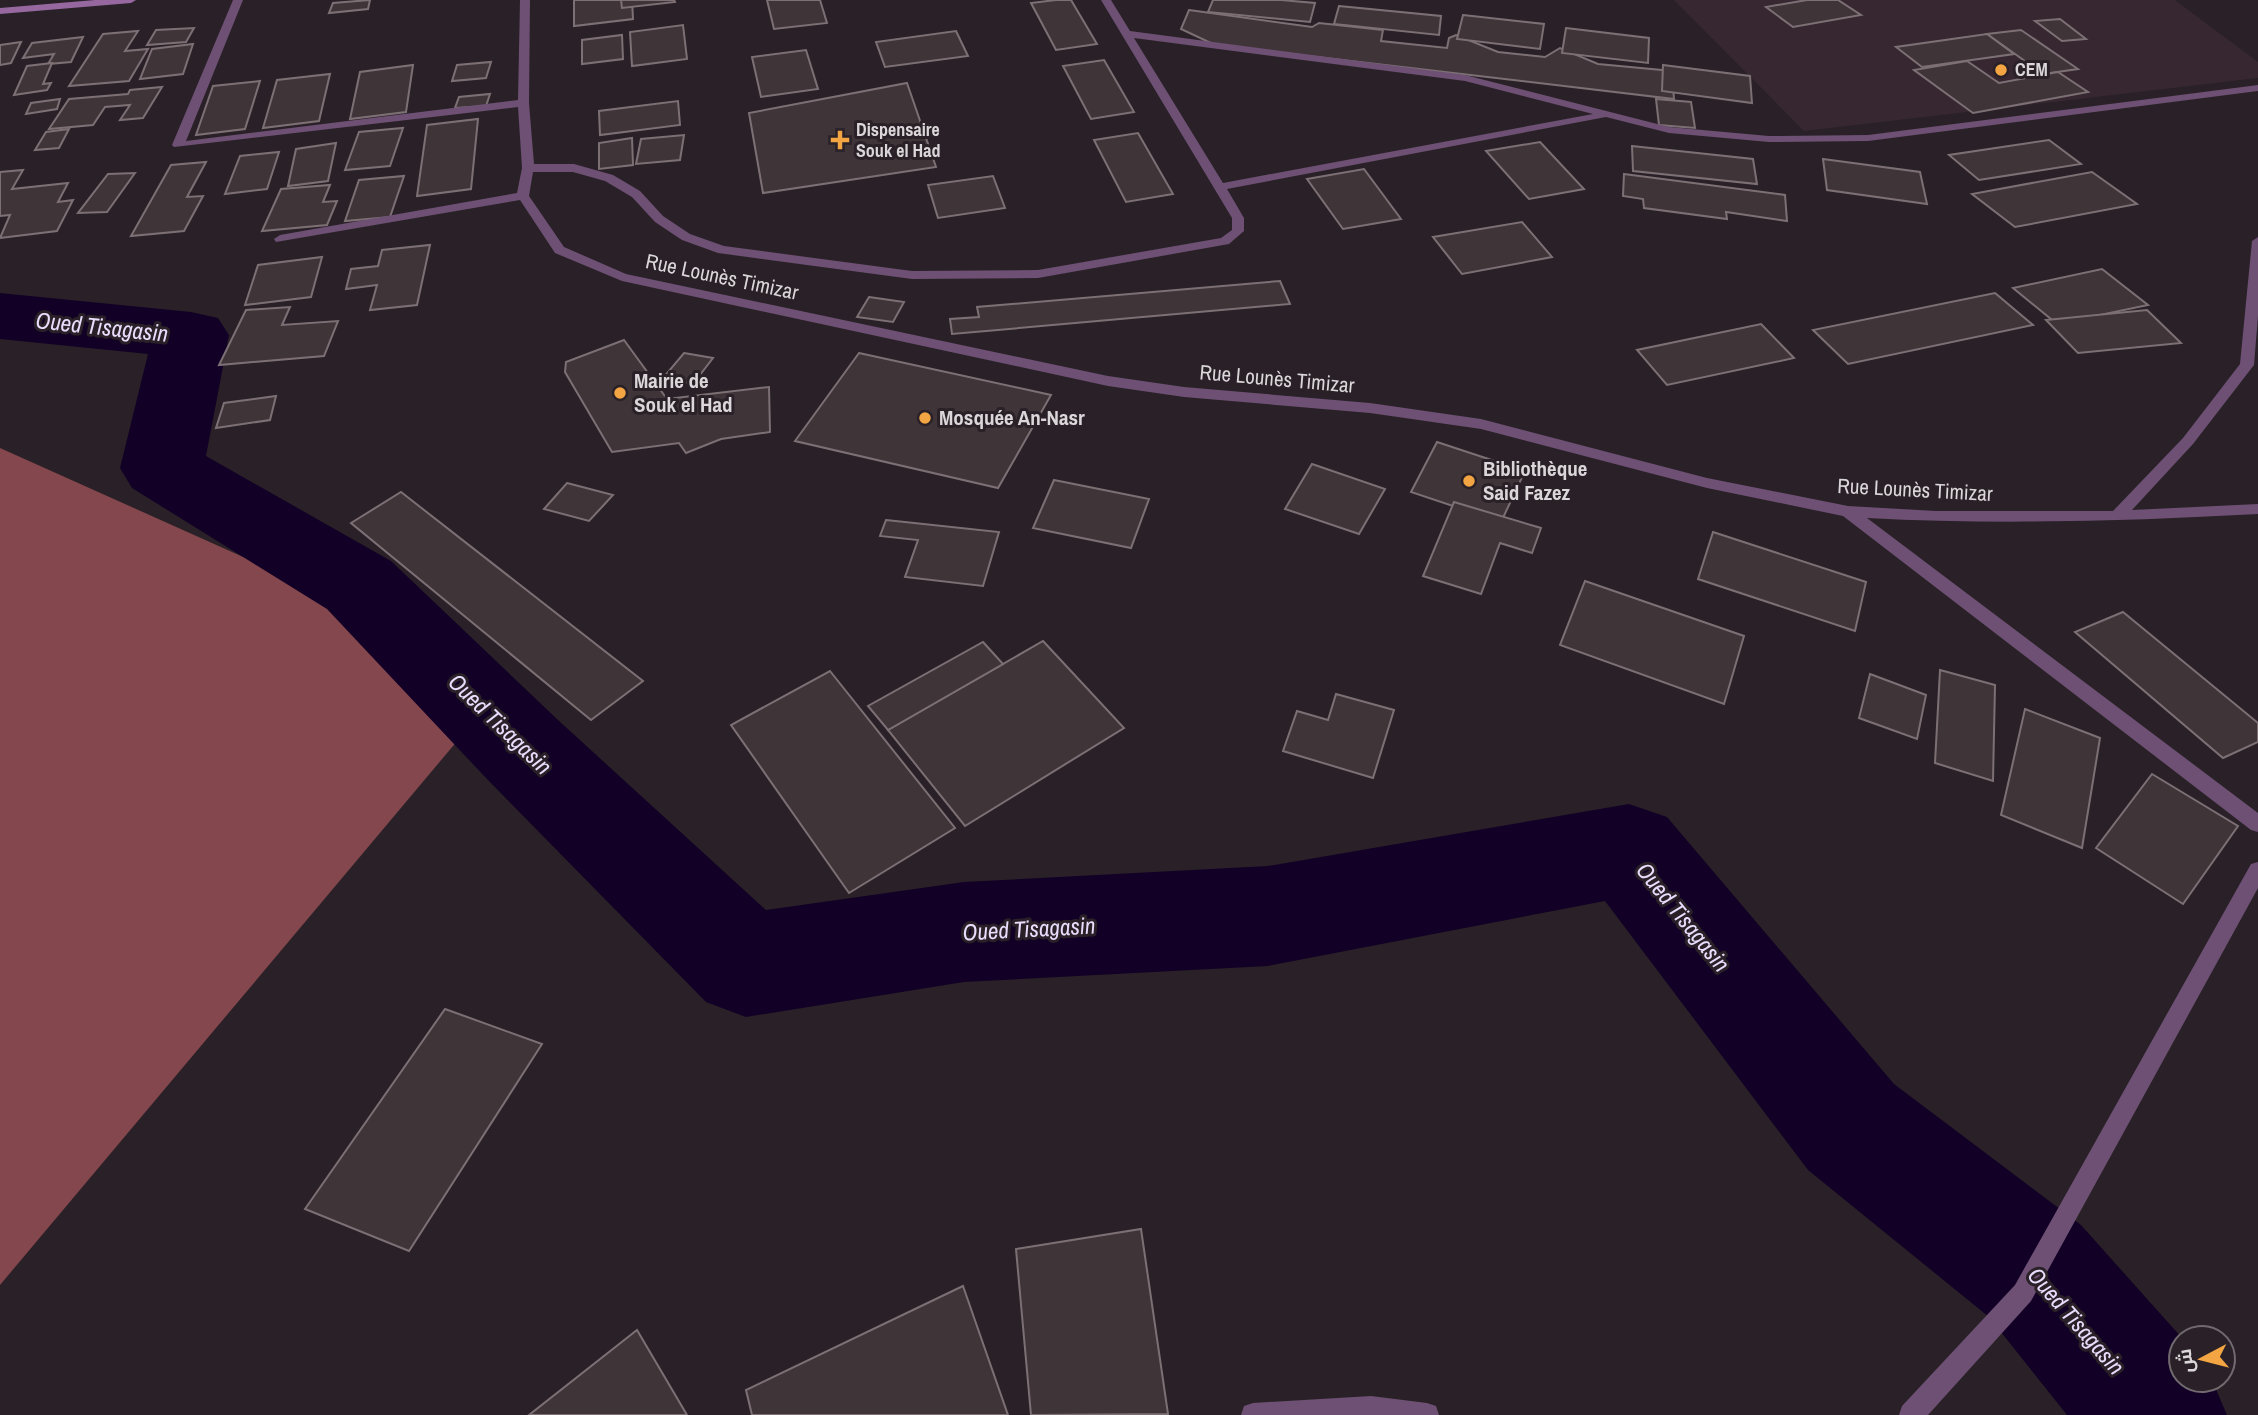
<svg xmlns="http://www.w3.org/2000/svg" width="2258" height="1415" viewBox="0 0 2258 1415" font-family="'Archivo Narrow',Cairo,sans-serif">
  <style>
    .built { fill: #362731 }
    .forest { fill: #84474d }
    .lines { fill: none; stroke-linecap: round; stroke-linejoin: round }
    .river { fill: #120026; fill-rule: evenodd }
    .building { fill: #3f3438; stroke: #7d7074; stroke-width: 2 }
    .minor { fill: #6d5073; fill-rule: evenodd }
    .secondary { fill: #96689f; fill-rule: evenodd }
    .poi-dot { fill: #f2a542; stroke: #292127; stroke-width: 2.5 }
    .labels { text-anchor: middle; stroke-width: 6; stroke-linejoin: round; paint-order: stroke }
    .far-poi-label { font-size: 18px; font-weight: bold; fill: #dbd6d9; stroke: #292127; text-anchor: start }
    .street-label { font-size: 21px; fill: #dbd6d9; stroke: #292127 }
    .poi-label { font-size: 21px; font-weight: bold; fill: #dbd6d9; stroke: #292127; text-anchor: start }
    .water-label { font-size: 23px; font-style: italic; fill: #e9ddfd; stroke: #292127 }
  </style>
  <rect width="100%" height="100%" fill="#292127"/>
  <polygon class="built" points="1674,0 2175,0 2258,62 2258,78 1804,131"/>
  <polygon class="forest" points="0,448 511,677 0,1285"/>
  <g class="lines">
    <polygon class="river" points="0,293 191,312 218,318 229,335 206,456 391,561 558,720 766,910 964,882 1268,866 1629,804 1667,817 1894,1084 2081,1225 2182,1338 2181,1380 2212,1380 2227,1415 2067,1415 1989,1317 1808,1170 1605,901 1268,966 964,982 746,1017 706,1002 486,778 327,609 132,488 120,468 148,354 0,339"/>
  </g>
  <g class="building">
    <polygon points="370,0 368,9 329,13 333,3"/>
    <polygon points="574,0 632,0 633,19 574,26"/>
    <polygon points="621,0 674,0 675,2 622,8"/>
    <polygon points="767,0 820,0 827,23 774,29"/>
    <polygon points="1056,0 1071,0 1097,44 1056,50 1031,3"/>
    <polygon points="1213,0 1281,0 1315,3 1310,22 1208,12"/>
    <polygon points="1807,0 1838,0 1861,15 1793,27 1766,7"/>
    <polygon points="1339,6 1441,16 1439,35 1334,24"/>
    <polygon points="1189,10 1312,27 1319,23 1383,30 1381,41 1447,48 1449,38 1456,35 1498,52 1545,57 1560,48 1598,64 1662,70 1672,74 1674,99 1215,45 1181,29"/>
    <polygon points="1463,15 1544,24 1540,49 1457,39"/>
    <polygon points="2060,19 2086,39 2062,41 2035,21"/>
    <polygon points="683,25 687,59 632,66 630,32"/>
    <polygon points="194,28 186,42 147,45 156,30"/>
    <polygon points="1566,28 1649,38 1648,63 1562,53"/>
    <polygon points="2021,30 2078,69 2043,74 1987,34"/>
    <polygon points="138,31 125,51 148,49 129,81 69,86 103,34"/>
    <polygon points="956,31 968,56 885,67 876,42"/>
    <polygon points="1987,34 2014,54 1922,67 1896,47"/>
    <polygon points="622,35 623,59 582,64 582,40"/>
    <polygon points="83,37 71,62 48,64 54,54 23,58 32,43"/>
    <polygon points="21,42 11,63 0,65 0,45"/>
    <polygon points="193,44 183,74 140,79 152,49"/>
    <polygon points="806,50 818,89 761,97 752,57"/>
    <polygon points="1104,60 1134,112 1091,119 1063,66"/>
    <polygon points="1967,61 1999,83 2058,72 2088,92 1973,113 1914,70"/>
    <polygon points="491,62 486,78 452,81 457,65"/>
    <polygon points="52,63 43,84 51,83 47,90 14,95 27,66"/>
    <polygon points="413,65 406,112 350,119 360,72"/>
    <polygon points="1663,65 1750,76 1752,103 1662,91"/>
    <polygon points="330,74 319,121 263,128 277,80"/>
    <polygon points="260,81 245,129 196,135 213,86"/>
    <polygon points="907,83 936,167 763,193 749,113"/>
    <polygon points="162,87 143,118 120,120 130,105 105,107 93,125 49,129 69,99 128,94 130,90"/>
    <polygon points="490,94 486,106 455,108 459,97"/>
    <polygon points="60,99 57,109 26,114 31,103"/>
    <polygon points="1656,99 1691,102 1695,128 1659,125"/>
    <polygon points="678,101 680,125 600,135 599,111"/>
    <polygon points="478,119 471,189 417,196 427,125"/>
    <polygon points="403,128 390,166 345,170 359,132"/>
    <polygon points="69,129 59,148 35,150 46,132"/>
    <polygon points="1138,133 1173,194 1126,202 1094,140"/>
    <polygon points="684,135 680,160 636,164 641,139"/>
    <polygon points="632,138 633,165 599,169 599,143"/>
    <polygon points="2049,140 2081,164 1979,180 1949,155"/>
    <polygon points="1540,142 1584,189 1529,199 1486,151"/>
    <polygon points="336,143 328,181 288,186 296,149"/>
    <polygon points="1632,146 1753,159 1757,184 1633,171"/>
    <polygon points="279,152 267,189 225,194 240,156"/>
    <polygon points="1823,159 1920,172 1927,204 1827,190"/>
    <polygon points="206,162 187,197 203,196 184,231 131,236 171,165"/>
    <polygon points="1364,169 1401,219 1343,229 1307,179"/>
    <polygon points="23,170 12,189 68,183 58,202 73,200 57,231 0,238 10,215 0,216 0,172"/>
    <polygon points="2092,172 2137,204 2015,227 1972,194"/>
    <polygon points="135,173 107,212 78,213 108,174"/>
    <polygon points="1624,174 1785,195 1787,221 1726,212 1727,219 1644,208 1643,199 1623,196"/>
    <polygon points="404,176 390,217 345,221 359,180"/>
    <polygon points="993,176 1005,208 938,218 928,185"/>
    <polygon points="330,185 323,202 337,201 327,225 262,231 281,189"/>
    <polygon points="1522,222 1552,257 1462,274 1433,237"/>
    <polygon points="430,245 417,305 370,310 377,285 346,289 351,269 378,266 382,250"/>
    <polygon points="322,257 311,297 245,305 258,265"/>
    <polygon points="2102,269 2148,305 2057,324 2013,288"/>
    <polygon points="1280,281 1290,304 952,334 950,319 979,317 977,307"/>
    <polygon points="1995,293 2033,325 1848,364 1813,330"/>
    <polygon points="869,297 904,302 893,322 857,317"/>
    <polygon points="290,307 282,325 338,321 324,356 219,365 246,310"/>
    <polygon points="2147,310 2181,343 2078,353 2046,320"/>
    <polygon points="1761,324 1794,358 1667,385 1637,350"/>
    <polygon points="624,340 667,399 769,387 770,432 721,439 686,453 679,443 612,452 565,372 566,362"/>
    <polygon points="684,353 713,358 693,384 663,378"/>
    <polygon points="859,353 1051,395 998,488 795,441"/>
    <polygon points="276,396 270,420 216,428 224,403"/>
    <polygon points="1437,442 1525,471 1501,522 1411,492"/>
    <polygon points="1312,464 1385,489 1359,534 1285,509"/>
    <polygon points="1054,480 1149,499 1131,548 1033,528"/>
    <polygon points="567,483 613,495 589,521 544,509"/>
    <polygon points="401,492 643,681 591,720 351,523"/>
    <polygon points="1454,502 1541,528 1532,553 1500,543 1481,594 1423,576"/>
    <polygon points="886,520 999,532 983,586 905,577 918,540 880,536"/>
    <polygon points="1713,532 1866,582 1855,631 1698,579"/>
    <polygon points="1585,581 1744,636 1724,704 1560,645"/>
    <polygon points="2123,612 2258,723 2258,742 2223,758 2075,632"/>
    <polygon points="1043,641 1124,728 965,826 888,730"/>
    <polygon points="983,642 1003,664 888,730 868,706"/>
    <polygon points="1940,670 1995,685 1993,781 1935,763"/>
    <polygon points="830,671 955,828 849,893 731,725"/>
    <polygon points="1870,674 1926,695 1917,739 1859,718"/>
    <polygon points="1336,694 1394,710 1373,778 1283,751 1297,711 1328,720"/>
    <polygon points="2025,709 2100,738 2082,848 2001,815"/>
    <polygon points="2152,774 2238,826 2183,904 2096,848"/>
    <polygon points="445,1009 542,1044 409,1251 305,1209"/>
    <polygon points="1141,1229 1168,1414 1031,1415 1016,1249"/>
    <polygon points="963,1286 1008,1415 752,1415 746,1390"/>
    <polygon points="637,1330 687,1415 529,1415"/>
  </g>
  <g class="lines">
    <g class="minor">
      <path d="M233,0H243L186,141L518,100L520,0H530L529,103L534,164H574L613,175L640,191L663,216L690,234L724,246L912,271L1038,270L1221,238L1232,230V218L1101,0H1111L1130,31L1465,75L1669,127L1769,136L1868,135L2258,85V91L1868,141L1769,142L1669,133L1606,117L1227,189L1244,218V231L1229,244L1038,278L912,279L718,253L682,240L655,222L632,197L605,181L573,172H533L529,196L564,247L626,274L1108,376L1184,387L1370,403L1481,419L1707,478L1848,506L1936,511H2113L2183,438L2240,364L2252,241L2258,237V316L2254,365L2193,444L2132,510L2258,504V514C2128,521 1998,525 1867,518L2258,813V832L2251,830L1843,516L1707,488L1481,429L1370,413L1184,397L1108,386L622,281L555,253L520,200L276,242L274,239L280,235L517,193L522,168L518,107L174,147L172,145ZM1134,38L1465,81L1593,114L1223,183Z"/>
      <polygon points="2258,862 2258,888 2031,1301 1928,1415 1899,1415 1902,1406 2015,1285 2251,864"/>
      <polygon points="1371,1396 1427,1403 1436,1406 1439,1415 1241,1415 1244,1406 1253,1403"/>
    </g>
    <polygon class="secondary" points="95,0 136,0 131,3 0,14 0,8"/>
  </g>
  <g class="poi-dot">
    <circle cx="2001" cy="70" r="7"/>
    <path d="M836.5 129.5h7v7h7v7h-7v7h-7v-7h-7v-7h7z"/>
    <circle cx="620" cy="393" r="7"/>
    <circle cx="925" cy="418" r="7"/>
    <circle cx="1469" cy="481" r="7"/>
  </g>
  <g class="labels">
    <g class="far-poi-label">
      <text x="2015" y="76">CEM</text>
      <text x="856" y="136">Dispensaire<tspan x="856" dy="21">Souk el Had</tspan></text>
    </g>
    <g class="street-label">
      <text transform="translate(722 277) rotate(12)" y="7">Rue Lounès Timizar</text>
      <text transform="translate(1277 379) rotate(5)" y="7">Rue Lounès Timizar</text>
      <text transform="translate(1915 490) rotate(3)" y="7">Rue Lounès Timizar</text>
    </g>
    <g class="poi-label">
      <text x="634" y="388">Mairie de<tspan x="634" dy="24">Souk el Had</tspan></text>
      <text x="939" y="425">Mosquée An-Nasr</text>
      <text x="1483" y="476">Bibliothèque<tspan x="1483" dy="24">Said Fazez</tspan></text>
    </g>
    <g class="water-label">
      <text transform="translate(102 327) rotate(6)" y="8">Oued Tisagasin</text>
      <text transform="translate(500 724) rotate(44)" y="8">Oued Tisagasin</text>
      <text transform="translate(1683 917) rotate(51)" y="8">Oued Tisagasin</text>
      <text transform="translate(1029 929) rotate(-3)" y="8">Oued Tisagasin</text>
      <text transform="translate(2076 1321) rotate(49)" y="8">Oued Tisagasin</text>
    </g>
  </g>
  <g transform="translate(2202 1359) rotate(263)"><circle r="33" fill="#292127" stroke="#70696e" stroke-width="2"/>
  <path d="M0-5L12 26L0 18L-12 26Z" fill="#f2a542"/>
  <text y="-10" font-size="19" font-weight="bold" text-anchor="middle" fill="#dbd6d9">ش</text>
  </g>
</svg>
